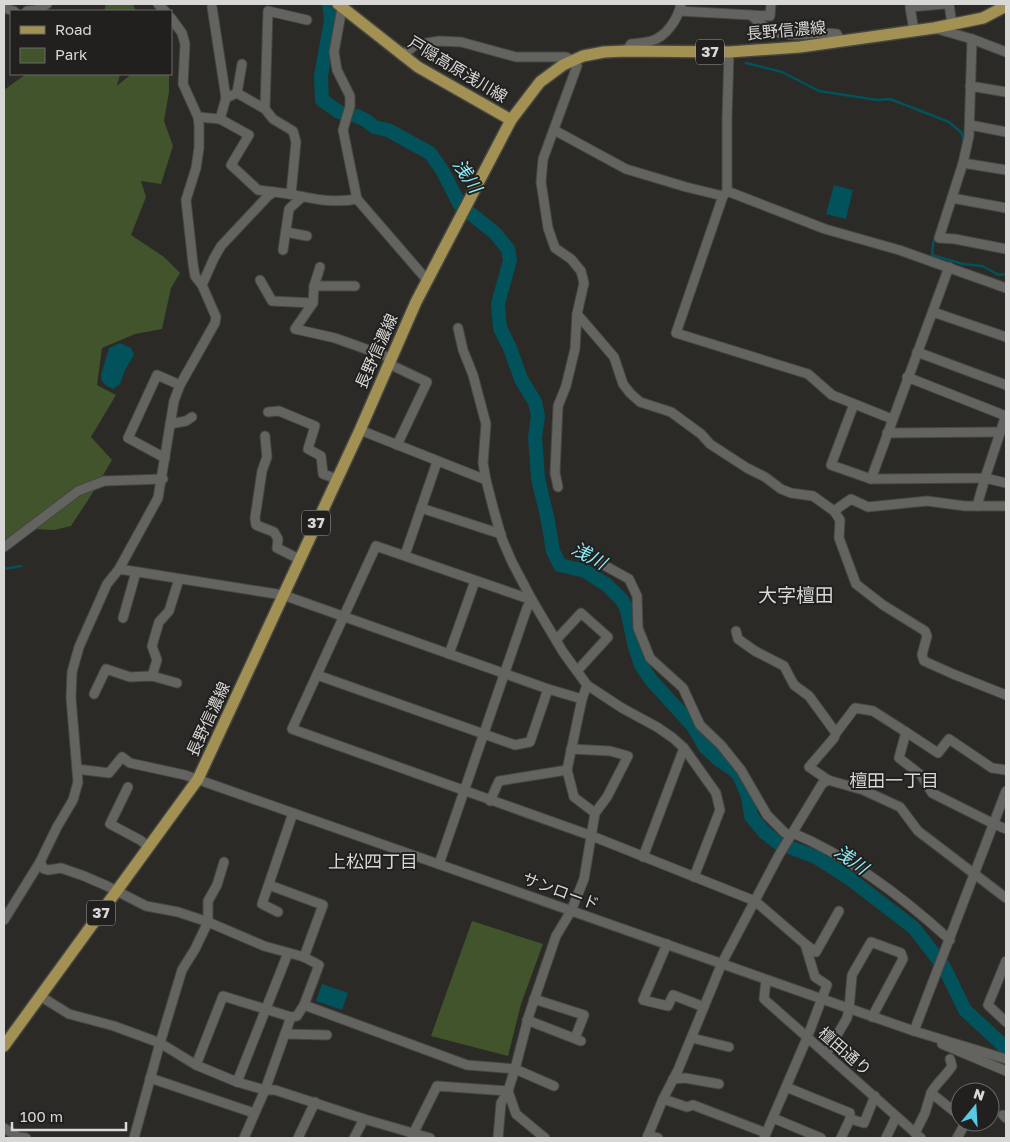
<svg xmlns="http://www.w3.org/2000/svg" width="1010" height="1142" viewBox="0 0 1010 1142" font-family="'Golos Text','Noto Sans JP',sans-serif">
  <style>
    .green { fill: #41542c }
    .water { fill: #02525b }
    .lines { fill: none; stroke-linecap: round; stroke-linejoin: round }
    .stream { stroke: #02525b; stroke-width: 2.5 }
    .river { stroke: #02525b; stroke-width: 14 }
    .minor-casing { stroke: #464643; stroke-width: 11 }
    .major-casing { stroke: #464643; stroke-width: 14 }
    .minor { stroke: #636360; stroke-width: 9 }
    .major { stroke: #a29152; stroke-width: 11 }
    .labels { text-anchor: middle; stroke-width: 4; stroke-linejoin: round; paint-order: stroke }
    .shield { fill: #21201e; stroke: #a1a19f; stroke-width: 1 }
    .shield-label { font-size: 15px; font-weight: bold; fill: #d8d8d6 }
    .street-label { font-size: 16px; fill: #d8d8d6; stroke: #21201e }
    .water-label { font-size: 18px; font-style: italic; fill: #8eedfb; stroke: #21201e }
    .neighbourhood-label { font-size: 18px; fill: #d8d8d6; stroke: #21201e }
    .quarter-label { font-size: 19px; fill: #d8d8d6; stroke: #21201e }
  </style>
  <rect width="100%" height="100%" fill="#2b2a27"/>
  <g class="green">
    <polygon points="106,4 133,4 136,11 104,11"/>
    <polygon points="26,74 120,74 117,86 131,74 169,74 169,92 164,121 173,146 161,184 141,181 146,197 131,235 164,257 180,273 171,288 162,329 135,334 102,348 97,385 116,395 91,437 112,460 90,497 71,526 54,530 35,529 4,541 4,90"/>
    <polygon points="472,921 543,944 521,1004 508,1056 431,1036"/>
  </g>
  <g class="water">
    <polygon points="834,185 853,190 846,219 826,214"/>
    <polygon points="120,343 131,348 134,355 125,370 120,384 113,389 107,386 102,381 101,375 109,348"/>
    <polygon points="322,984 348,993 342,1010 316,1001"/>
  </g>
  <g class="lines">
    <g class="stream">
      <polyline points="746,63 782,72 819,91 877,100 890,99 949,122 962,133 964,145"/>
      <polyline points="935,236 933,245 932,255 963,264 982,266 999,275 1006,274"/>
      <polyline points="4,569 21,566"/>
    </g>
    <polyline class="river" points="329,4 331,20 321,76 322,100 339,112 357,116 367,121 374,127 388,130 430,153 442,170 460,205 495,233 508,249 510,260 498,304 500,328 510,348 521,379 535,402 538,416 535,437 538,478 548,521 553,551 560,565 585,571 607,585 622,600 627,610 635,647 641,665 651,680 693,726 705,747 719,760 734,770 739,775 748,796 751,816 764,832 778,843 816,857 849,878 914,928 944,967 965,1010 1006,1048"/>
    <g class="minor-casing">
      <g id="minor">
        <polyline points="158,4 165,11"/>
        <polyline points="949,4 952,24"/>
        <polyline points="4,8 14,11"/>
        <polyline points="342,8 334,52 337,70 350,96 350,106 343,130 357,199 427,280"/>
        <polyline points="27,11 36,10 47,4"/>
        <polyline points="679,11 770,16 771,4"/>
        <path d="M751,15C769,34 783,36 809,34C819,34 827,32 837,34L840,42"/>
        <polyline points="934,28 972,39 1006,52"/>
        <polyline points="914,31 910,7 944,4"/>
        <polyline points="972,39 969,136 963,163 939,238 955,239 1006,249"/>
        <path d="M626,51L631,44C637,43 645,43 651,41C666,37 678,19 681,4"/>
        <polyline points="402,56 415,45 439,41 461,42 516,57 566,57 573,61 577,66 543,159 541,182 548,228 555,248 571,259 581,271 584,283 577,314 575,349 566,386 558,406 555,473 558,487"/>
        <polyline points="970,86 1006,92"/>
        <polyline points="237,93 242,64"/>
        <polyline points="226,98 237,93 265,109 273,119 293,131 296,142 291,194"/>
        <polyline points="265,109 268,11 307,20"/>
        <polyline points="198,117 220,119 226,98 212,7"/>
        <polyline points="220,119 249,135 231,165 258,190 274,192"/>
        <polyline points="970,125 1006,132"/>
        <polyline points="554,130 626,169 686,187 723,196 727,191 727,118 729,52"/>
        <polyline points="963,163 1006,170"/>
        <polyline points="727,191 825,229 899,250 1006,288"/>
        <polyline points="723,196 676,333 808,374 832,395 892,419"/>
        <polyline points="952,198 1006,208"/>
        <polyline points="286,232 307,236"/>
        <polyline points="283,250 289,209 302,197"/>
        <polyline points="320,267 314,286 313,303 295,329 335,338 391,358"/>
        <polyline points="949,267 871,479 985,478 1006,415"/>
        <polyline points="260,280 272,301 313,303"/>
        <path d="M202,285L214,258L221,246L268,196L274,192C304,195 325,205 357,199"/>
        <polyline points="314,286 355,286"/>
        <polyline points="933,312 1006,337"/>
        <polyline points="577,314 614,357 623,384 630,393 640,402 671,412 701,434 710,444 747,468 765,477 781,489 791,493 813,496 834,511 840,520 839,538 856,584 883,605 925,631 927,636 922,655 924,661 953,674 1006,695"/>
        <polyline points="458,328 463,350 473,375 486,424 483,463 486,480 494,511 502,539 512,562 532,600 563,652 587,685 622,708 657,727 673,738 684,748 716,793 720,810 694,877"/>
        <polyline points="917,352 1006,385"/>
        <polyline points="389,364 427,382 397,445"/>
        <polyline points="907,377 1006,416"/>
        <polyline points="854,404 831,465 871,479"/>
        <polyline points="268,412 279,411 315,426 308,449 321,456 323,474 337,479"/>
        <polyline points="170,424 186,421 192,417"/>
        <polyline points="360,430 486,480"/>
        <polyline points="887,433 1000,432"/>
        <polyline points="265,436 267,457 262,471 255,518 256,525 274,532 278,539 277,548 299,559"/>
        <polyline points="165,458 128,438 157,375 180,385"/>
        <polyline points="977,506 985,478 1006,483"/>
        <polyline points="421,508 501,534"/>
        <polyline points="834,511 851,499 868,507 927,501 965,506 1006,506"/>
        <polyline points="4,547 78,491 104,481 163,479"/>
        <polyline points="405,555 437,462"/>
        <polyline points="602,564 629,579 637,596 638,628 650,658 683,688 700,725 721,745 741,770 767,815 785,833 792,835"/>
        <polyline points="119,569 283,595 548,689 582,699"/>
        <polyline points="532,600 376,546 292,729 592,836 755,901 805,944 815,977 827,985 807,1038 764,1138"/>
        <polyline points="123,618 136,572"/>
        <polyline points="736,631 738,639 755,651 784,666 794,685 809,696 836,733 834,738 809,767 828,780 863,790 900,807 918,831 1006,898"/>
        <polyline points="556,640 581,613 608,637 577,671"/>
        <polyline points="449,654 475,581"/>
        <polyline points="317,675 515,745 530,742 548,689"/>
        <polyline points="152,676 157,660 152,646 159,622 169,611 179,579"/>
        <polyline points="94,694 106,669 130,677 152,676 177,683"/>
        <polyline points="906,732 938,753 949,739 992,768 1006,770"/>
        <polyline points="836,733 855,708 873,711 906,732 899,758 921,775 932,793 994,824 1006,829"/>
        <polyline points="571,749 610,751 628,756 607,797 595,813"/>
        <polyline points="77,769 109,773 122,757 130,763 185,775 822,999 914,1031 1006,1059"/>
        <polyline points="128,787 110,824 140,840 149,847"/>
        <polyline points="490,801 499,781 567,770"/>
        <path d="M793,833C850,857 904,898 950,940"/>
        <polyline points="643,857 684,748"/>
        <polyline points="40,862 44,869 48,870 61,868 84,876 107,886 146,906 178,912 208,922 264,946 304,957 319,965 304,1005 297,1016 291,1017 265,1090 244,1138"/>
        <polyline points="439,864 527,608 532,600"/>
        <polyline points="269,885 323,905 304,957"/>
        <polyline points="278,912 262,904 293,813"/>
        <polyline points="4,920 40,862 57,827 73,800 78,782 71,698 72,672 79,647 107,584 119,569 158,498 174,401 180,385 215,323 216,317 202,285 195,276 193,264 186,200 196,168 199,148 199,125 198,117 183,84 185,44 182,33 171,18"/>
        <polyline points="667,944 643,1000 668,1006 673,995 704,1007"/>
        <polyline points="805,944 816,952 839,911"/>
        <polyline points="1006,961 988,1005 1006,1022"/>
        <polyline points="766,980 764,999 921,1138"/>
        <polyline points="40,996 69,1014 114,1026 160,1043 196,1065 237,1082 265,1090 275,1090 364,1119 430,1138"/>
        <polyline points="534,999 584,1015 575,1038"/>
        <polyline points="304,1005 467,1065 515,1069 554,1086"/>
        <polyline points="527,1020 581,1041"/>
        <polyline points="914,1031 1006,791"/>
        <polyline points="285,1034 327,1035"/>
        <polyline points="692,1038 729,1047"/>
        <polyline points="942,1044 1006,1071"/>
        <polyline points="826,1054 847,1018 849,1009 852,975 871,942 901,953 903,959 872,1017"/>
        <path d="M950,1059L952,1066C946,1076 937,1082 931,1093L960,1116"/>
        <polyline points="196,1065 223,996 291,1017"/>
        <polyline points="150,1078 254,1113"/>
        <polyline points="673,1079 685,1078 719,1084"/>
        <polyline points="237,1082 288,953"/>
        <polyline points="786,1087 850,1113 850,1119 841,1138"/>
        <polyline points="508,1091 516,1114 545,1138"/>
        <polyline points="663,1099 687,1107 693,1105 766,1133"/>
        <polyline points="1003,1115 1006,1118"/>
        <polyline points="773,1118 821,1138"/>
        <polyline points="850,1119 864,1123 875,1096"/>
        <polyline points="4,1128 18,1137 26,1138"/>
        <polyline points="915,1133 925,1113 931,1093"/>
        <polyline points="648,1135 658,1138"/>
        <polyline points="412,1136 437,1086 508,1091"/>
        <polyline points="134,1138 160,1043 182,970 195,949 208,922 208,901 217,885 224,862"/>
        <polyline points="298,1138 315,1102"/>
        <polyline points="354,1138 364,1119"/>
        <polyline points="498,1138 501,1103 508,1091 515,1069 529,1015 556,936 571,911 584,879 595,813 574,797 567,770 582,699 587,685"/>
        <polyline points="647,1138 663,1099 678,1070 722,963 779,855 822,784 828,780"/>
        <polyline points="886,1138 896,1117"/>
        <polyline points="957,1138 966,1122"/>
      </g>
    </g>
    <g class="major-casing">
      <g id="major">
        <polyline points="338,4 418,67 511,120"/>
        <polyline points="4,1046 198,779 360,430 416,302 511,120 540,82 563,65 583,56 604,52 626,51 729,52 800,47 934,28 983,18 1006,6"/>
      </g>
    </g>
    <use href="#minor" class="minor"/>
    <use href="#major" class="major"/>
  </g>
  <g class="labels">
    <g class="shield">
      <rect x="696" y="39.5" width="28" height="25" rx="4"/>
      <rect x="302" y="510.5" width="28" height="25" rx="4"/>
      <rect x="87" y="900.5" width="28" height="25" rx="4"/>
    </g>
    <g class="shield-label">
      <text x="710" y="57">37</text>
      <text x="316" y="528">37</text>
      <text x="101" y="918">37</text>
    </g>
    <g class="street-label">
      <text transform="translate(786 30) rotate(-5)" y="6">長野信濃線</text>
      <text transform="translate(458 69) rotate(31)" y="6">戸隠高原浅川線</text>
      <text transform="translate(376 351) rotate(-66)" y="6">長野信濃線</text>
      <text transform="translate(208 719) rotate(-65)" y="6">長野信濃線</text>
      <text transform="translate(561 891) rotate(20)" y="6">サンロード</text>
      <text transform="translate(845 1051) rotate(41)" y="6">檀田通り</text>
    </g>
    <g class="water-label">
      <text transform="translate(467 176) rotate(57)" y="6">浅川</text>
      <text transform="translate(589 556) rotate(29)" y="6">浅川</text>
      <text transform="translate(851 860) rotate(36)" y="6">浅川</text>
    </g>
    <g class="neighbourhood-label">
      <text x="894" y="787">檀田一丁目</text>
      <text x="373" y="868">上松四丁目</text>
    </g>
    <g class="quarter-label">
      <text x="796" y="602">大字檀田</text>
    </g>
  </g>
  <rect width="1010" height="1142" fill="none" stroke="#d8d8d6" stroke-width="10"/>
  <rect x="10" y="10" width="162" height="65" fill="#21201e" stroke="#6a6a68"/>
  <rect x="20" y="26" width="25" height="8" fill="#a29152" stroke="#6a6a68"/>
  <text x="55" y="35" font-size="15" fill="#d8d8d6">Road</text>
  <rect x="20" y="48" width="25" height="15" fill="#41542c" stroke="#6a6a68"/>
  <text x="55" y="60" font-size="15" fill="#d8d8d6">Park</text>
  <g transform="translate(975 1107) rotate(18)"><circle r="24" fill="#21201e" stroke="#6a6a68"/>
  <path d="M0-4L9 19L0 12L-9 19Z" fill="#59c8e5"/>
  <text y="-8" font-size="14" font-weight="bold" text-anchor="middle" fill="#d8d8d6">N</text>
  </g>
  <path d="M12 1122v8h114v-8" fill="none" stroke="#d8d8d6" stroke-width="2.5"/>
  <text x="20" y="1122" font-size="15" fill="#d8d8d6" stroke="#21201e" stroke-width="4" paint-order="stroke">100 m</text>
</svg>
